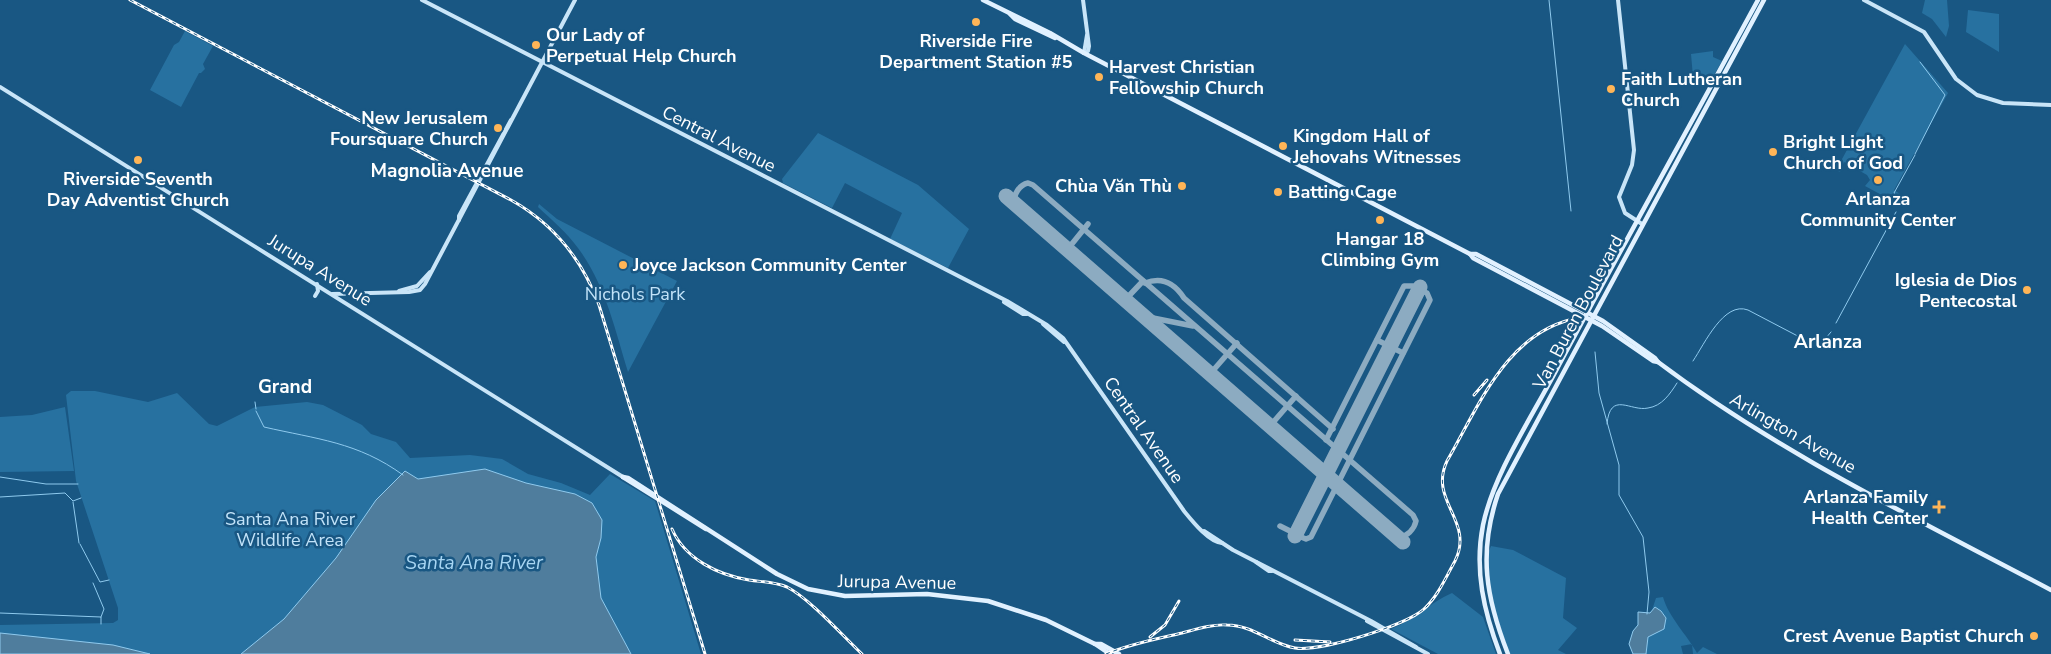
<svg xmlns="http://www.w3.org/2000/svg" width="2051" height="654" viewBox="0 0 2051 654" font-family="'Nunito Sans',sans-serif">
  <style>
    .green { fill: #2771a0 }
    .water { fill: #4f7d9d; stroke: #8fcaee }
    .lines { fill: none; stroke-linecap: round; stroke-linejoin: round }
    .stream { stroke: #8fcaee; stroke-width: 1 }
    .taxiway { stroke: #8cabc1; stroke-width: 5.5 }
    .runway { stroke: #8cabc1; stroke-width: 15 }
    .secondary { stroke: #c9e5f8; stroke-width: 4 }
    .primary { stroke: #e1f1ff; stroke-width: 4.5 }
    .rail-casing { stroke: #fff; stroke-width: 3 }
    .rail { stroke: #195783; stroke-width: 1; stroke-dasharray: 4; stroke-linecap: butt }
    .poi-dot { fill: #ffb557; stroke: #195783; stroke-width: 2 }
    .labels { text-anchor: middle; stroke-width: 5; stroke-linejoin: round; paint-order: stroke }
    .poi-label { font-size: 18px; font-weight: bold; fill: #fff; stroke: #195783; text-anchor: start }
    .street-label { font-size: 18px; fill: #fff; stroke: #195783 }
    .park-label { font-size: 18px; fill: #c2e3f9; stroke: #195783 }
    .neighbourhood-label { font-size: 19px; font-weight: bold; fill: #fff; stroke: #195783 }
    .water-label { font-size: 19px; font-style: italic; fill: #a8d6f3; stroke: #195783 }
  </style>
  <rect width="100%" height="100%" fill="#195783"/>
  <g class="green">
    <polygon points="1925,0 1947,0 1949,26 1946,37 1932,19 1922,13"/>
    <polygon points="1968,10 1999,14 1999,52 1966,32"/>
    <polygon points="185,31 213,46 203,64 205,69 201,73 199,73 181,107 150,90 174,45 179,42"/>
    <polygon points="1905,44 1948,93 1894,190 1906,198 1902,206 1865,186 1870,180 1867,175 1844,162 1840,172 1836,170"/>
    <polygon points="1713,51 1713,57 1722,61 1714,75 1693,77 1691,54"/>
    <polygon points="818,133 918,185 969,229 948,268 890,239 902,213 845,183 832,208 783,183 782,179"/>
    <path d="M539,204L557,219L677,281L628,372C615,329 605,284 578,248C567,233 552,220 538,207Z"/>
    <polygon points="71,391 95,391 148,402 177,393 209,424 217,426 255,407 307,402 323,405 362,425 371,434 396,442 410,458 470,455 502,459 528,474 561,483 590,495 610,474 655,501 701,654 0,654 0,625 113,623 118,620 118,608 76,481 66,395"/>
    <polygon points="65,407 74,471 0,472 0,417 32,415"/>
    <path d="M1491,546L1513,550L1566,578L1563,618L1577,628L1558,650L1566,654H1510C1501,630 1479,570 1491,546Z"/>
    <path d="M1452,593L1483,617L1496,654H1438L1391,629C1416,619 1429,603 1452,593Z"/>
    <path d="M1663,597C1668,616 1687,635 1697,653L1703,647L1717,654H1693L1692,644L1681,646L1683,654H1646L1648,637L1664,628L1666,618L1661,611L1655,607L1652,610L1656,598Z"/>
  </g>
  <g class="water">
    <polygon points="485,469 526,483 575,494 592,503 602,520 601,538 596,557 601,598 631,654 241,654 284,619 336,558 376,500 405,471 418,479"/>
    <polygon points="1655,607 1661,611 1666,618 1664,629 1648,637 1646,654 1633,654 1629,644 1633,631 1638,625 1638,612 1650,613"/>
    <polygon points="0,633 113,645 150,654 0,654"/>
  </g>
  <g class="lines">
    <g class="stream">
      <polyline points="1549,0 1571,211"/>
      <polyline points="1915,154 1945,95 1920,62"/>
      <polyline points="1900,204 1899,199 1894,193 1915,155"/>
      <polyline points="1836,323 1896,212"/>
      <polyline points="1595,352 1599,393 1619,465 1619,495 1643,537 1649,592 1647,614"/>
      <path d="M1693,361C1705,343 1724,301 1748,310L1811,343L1825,339L1831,332"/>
      <polyline points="255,402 256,409"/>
      <path d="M256,411L264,427C316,439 358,442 403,475"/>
      <path d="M1607,424C1610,390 1631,412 1648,408C1662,406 1670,394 1677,383"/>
      <polyline points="0,477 46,484 78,484"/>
      <polyline points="0,497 65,493 73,501 81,498"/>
      <polyline points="73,502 79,543"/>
      <polyline points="80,544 100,582 109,580"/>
      <polyline points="93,583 104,609 101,617"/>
      <polyline points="0,613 101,617 101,624"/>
    </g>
    <g class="taxiway">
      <path d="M1014,203C1014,194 1019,185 1028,183L1033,185L1413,515L1416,521C1414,530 1407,536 1398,538"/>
      <polyline points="1067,250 1088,224"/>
      <path d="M1145,283C1163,276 1175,284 1184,298L1333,429"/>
      <polyline points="1125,300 1143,281"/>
      <polyline points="1143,316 1193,326"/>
      <polyline points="1377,340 1403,353"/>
      <polyline points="1210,374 1237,343"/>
      <polyline points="1270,426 1296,396"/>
      <polyline points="1280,526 1296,534"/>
      <polyline points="1296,535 1306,539 1311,537 1430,300 1427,293 1422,291 1416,295 1413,286 1404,286 1326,440"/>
    </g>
    <g class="runway">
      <polyline points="1006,196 1403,542"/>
      <polyline points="1295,536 1420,287"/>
    </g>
    <g class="secondary">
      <path d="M422,0L1007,301L1047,325L1063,338L1184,511C1193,522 1209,542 1222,543"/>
      <polyline points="1083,0 1089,46 1088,51 1084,53"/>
      <polyline points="1618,0 1634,150 1632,165 1619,197 1625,213 1642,224"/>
      <polyline points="1864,0 1924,32 1956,79 1977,95 2003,103 2051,105"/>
      <polyline points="1084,53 1087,35"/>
      <polyline points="0,87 623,477"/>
      <polyline points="459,220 459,216 511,120"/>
      <polyline points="399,291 417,286 430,272"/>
      <polyline points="332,294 409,292 420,290 425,284 575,0"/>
      <polyline points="315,296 318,291 317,284"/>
      <polyline points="1004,302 1023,314 1027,314"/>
      <polyline points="1043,324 1064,342"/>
      <polyline points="1204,531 1233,550 1371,621 1416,647"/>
      <polyline points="1256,562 1269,571 1272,571"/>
      <polyline points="1367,621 1428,654"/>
    </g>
    <g class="primary">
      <polyline points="983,0 1050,33 1084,53 1470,254 1473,258 1602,326 1653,361 1658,362"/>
      <polyline points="1010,14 1015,19 1055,38"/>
      <path d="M1470,254H1476L1603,321L1655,358L1658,362C1779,453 1917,519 2051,590"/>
      <polyline points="623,477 628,478 777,574 808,589 845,596 927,594 988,601 1046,620 1095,644 1110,654"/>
      <polyline points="623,477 706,529"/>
      <polyline points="1095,644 1101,644 1119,654"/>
      <path d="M1500,654C1484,612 1474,570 1483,525C1494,472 1534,414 1559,365C1624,243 1692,122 1758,0"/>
      <path d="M1508,654C1486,598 1478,553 1498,494L1764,0"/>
    </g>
    <g class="rail-casing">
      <g id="rail">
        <path d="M130,0L511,200C554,224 582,259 599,305L705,654"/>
        <polyline points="1474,395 1487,380"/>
        <path d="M672,529C685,559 718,575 749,580C762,582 775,582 787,587C810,599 842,635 862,654"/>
        <polyline points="1150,637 1165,625 1179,601"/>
        <polyline points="1295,640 1330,642"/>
        <path d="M1106,654C1130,644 1156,639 1182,633C1197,629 1212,624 1227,625C1253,625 1271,644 1295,648C1320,652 1405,626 1424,609C1438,596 1446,577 1455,561C1475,521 1428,501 1447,461C1479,406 1507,331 1578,318"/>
      </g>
    </g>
    <use href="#rail" class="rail"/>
  </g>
  <g class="poi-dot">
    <circle cx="976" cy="22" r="5"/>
    <circle cx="536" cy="45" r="5"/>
    <circle cx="1099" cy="77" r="5"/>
    <circle cx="1611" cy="89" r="5"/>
    <circle cx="498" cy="128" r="5"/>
    <circle cx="1283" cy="146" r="5"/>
    <circle cx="1773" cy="152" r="5"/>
    <circle cx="138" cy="160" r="5"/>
    <circle cx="1878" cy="180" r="5"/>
    <circle cx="1182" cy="186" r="5"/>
    <circle cx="1278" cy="192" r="5"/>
    <circle cx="1380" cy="220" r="5"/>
    <circle cx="623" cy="265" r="5"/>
    <circle cx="2027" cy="290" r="5"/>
    <path d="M1936.5 499.5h5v5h5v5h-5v5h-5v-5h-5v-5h5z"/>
    <circle cx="2034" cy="636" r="5"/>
  </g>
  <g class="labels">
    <g class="poi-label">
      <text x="546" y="41">Our Lady of<tspan x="546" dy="21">Perpetual Help Church</tspan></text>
      <text x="976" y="47" text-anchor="middle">Riverside Fire<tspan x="976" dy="21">Department Station #5</tspan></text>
      <text x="1109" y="73">Harvest Christian<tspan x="1109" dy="21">Fellowship Church</tspan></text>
      <text x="1621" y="85">Faith Lutheran<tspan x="1621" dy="21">Church</tspan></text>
      <text x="488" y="124" text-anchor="end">New Jerusalem<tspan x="488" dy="21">Foursquare Church</tspan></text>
      <text x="1293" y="142">Kingdom Hall of<tspan x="1293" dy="21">Jehovahs Witnesses</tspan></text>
      <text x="1783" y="148">Bright Light<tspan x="1783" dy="21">Church of God</tspan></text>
      <text x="138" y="185" text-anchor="middle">Riverside Seventh<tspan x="138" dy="21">Day Adventist Church</tspan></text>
      <text x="1172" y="192" text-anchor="end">Chùa Văn Thù</text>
      <text x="1288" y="198">Batting Cage</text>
      <text x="1878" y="205" text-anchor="middle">Arlanza<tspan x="1878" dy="21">Community Center</tspan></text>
      <text x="1380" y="245" text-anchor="middle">Hangar 18<tspan x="1380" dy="21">Climbing Gym</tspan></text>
      <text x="633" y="271">Joyce Jackson Community Center</text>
      <text x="2017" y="286" text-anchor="end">Iglesia de Dios<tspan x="2017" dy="21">Pentecostal</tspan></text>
      <text x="1928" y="503" text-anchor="end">Arlanza Family<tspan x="1928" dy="21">Health Center</tspan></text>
      <text x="2024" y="642" text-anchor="end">Crest Avenue Baptist Church</text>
    </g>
    <g class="street-label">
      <text transform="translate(719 139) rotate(27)" y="6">Central Avenue</text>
      <text transform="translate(320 270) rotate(32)" y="6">Jurupa Avenue</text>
      <text transform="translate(1578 312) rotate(-62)" y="6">Van Buren Boulevard</text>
      <text transform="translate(1144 430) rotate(55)" y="6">Central Avenue</text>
      <text transform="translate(1793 433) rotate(30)" y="6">Arlington Avenue</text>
      <text transform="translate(897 582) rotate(1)" y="6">Jurupa Avenue</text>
    </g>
    <g class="park-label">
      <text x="635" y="300">Nichols Park</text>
      <text x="290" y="525">Santa Ana River<tspan x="290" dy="21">Wildlife Area</tspan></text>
    </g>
    <g class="neighbourhood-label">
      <text x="447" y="177">Magnolia Avenue</text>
      <text x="1828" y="348">Arlanza</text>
      <text x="285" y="393">Grand</text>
    </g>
    <g class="water-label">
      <text x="474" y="569">Santa Ana River</text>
    </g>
  </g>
</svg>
